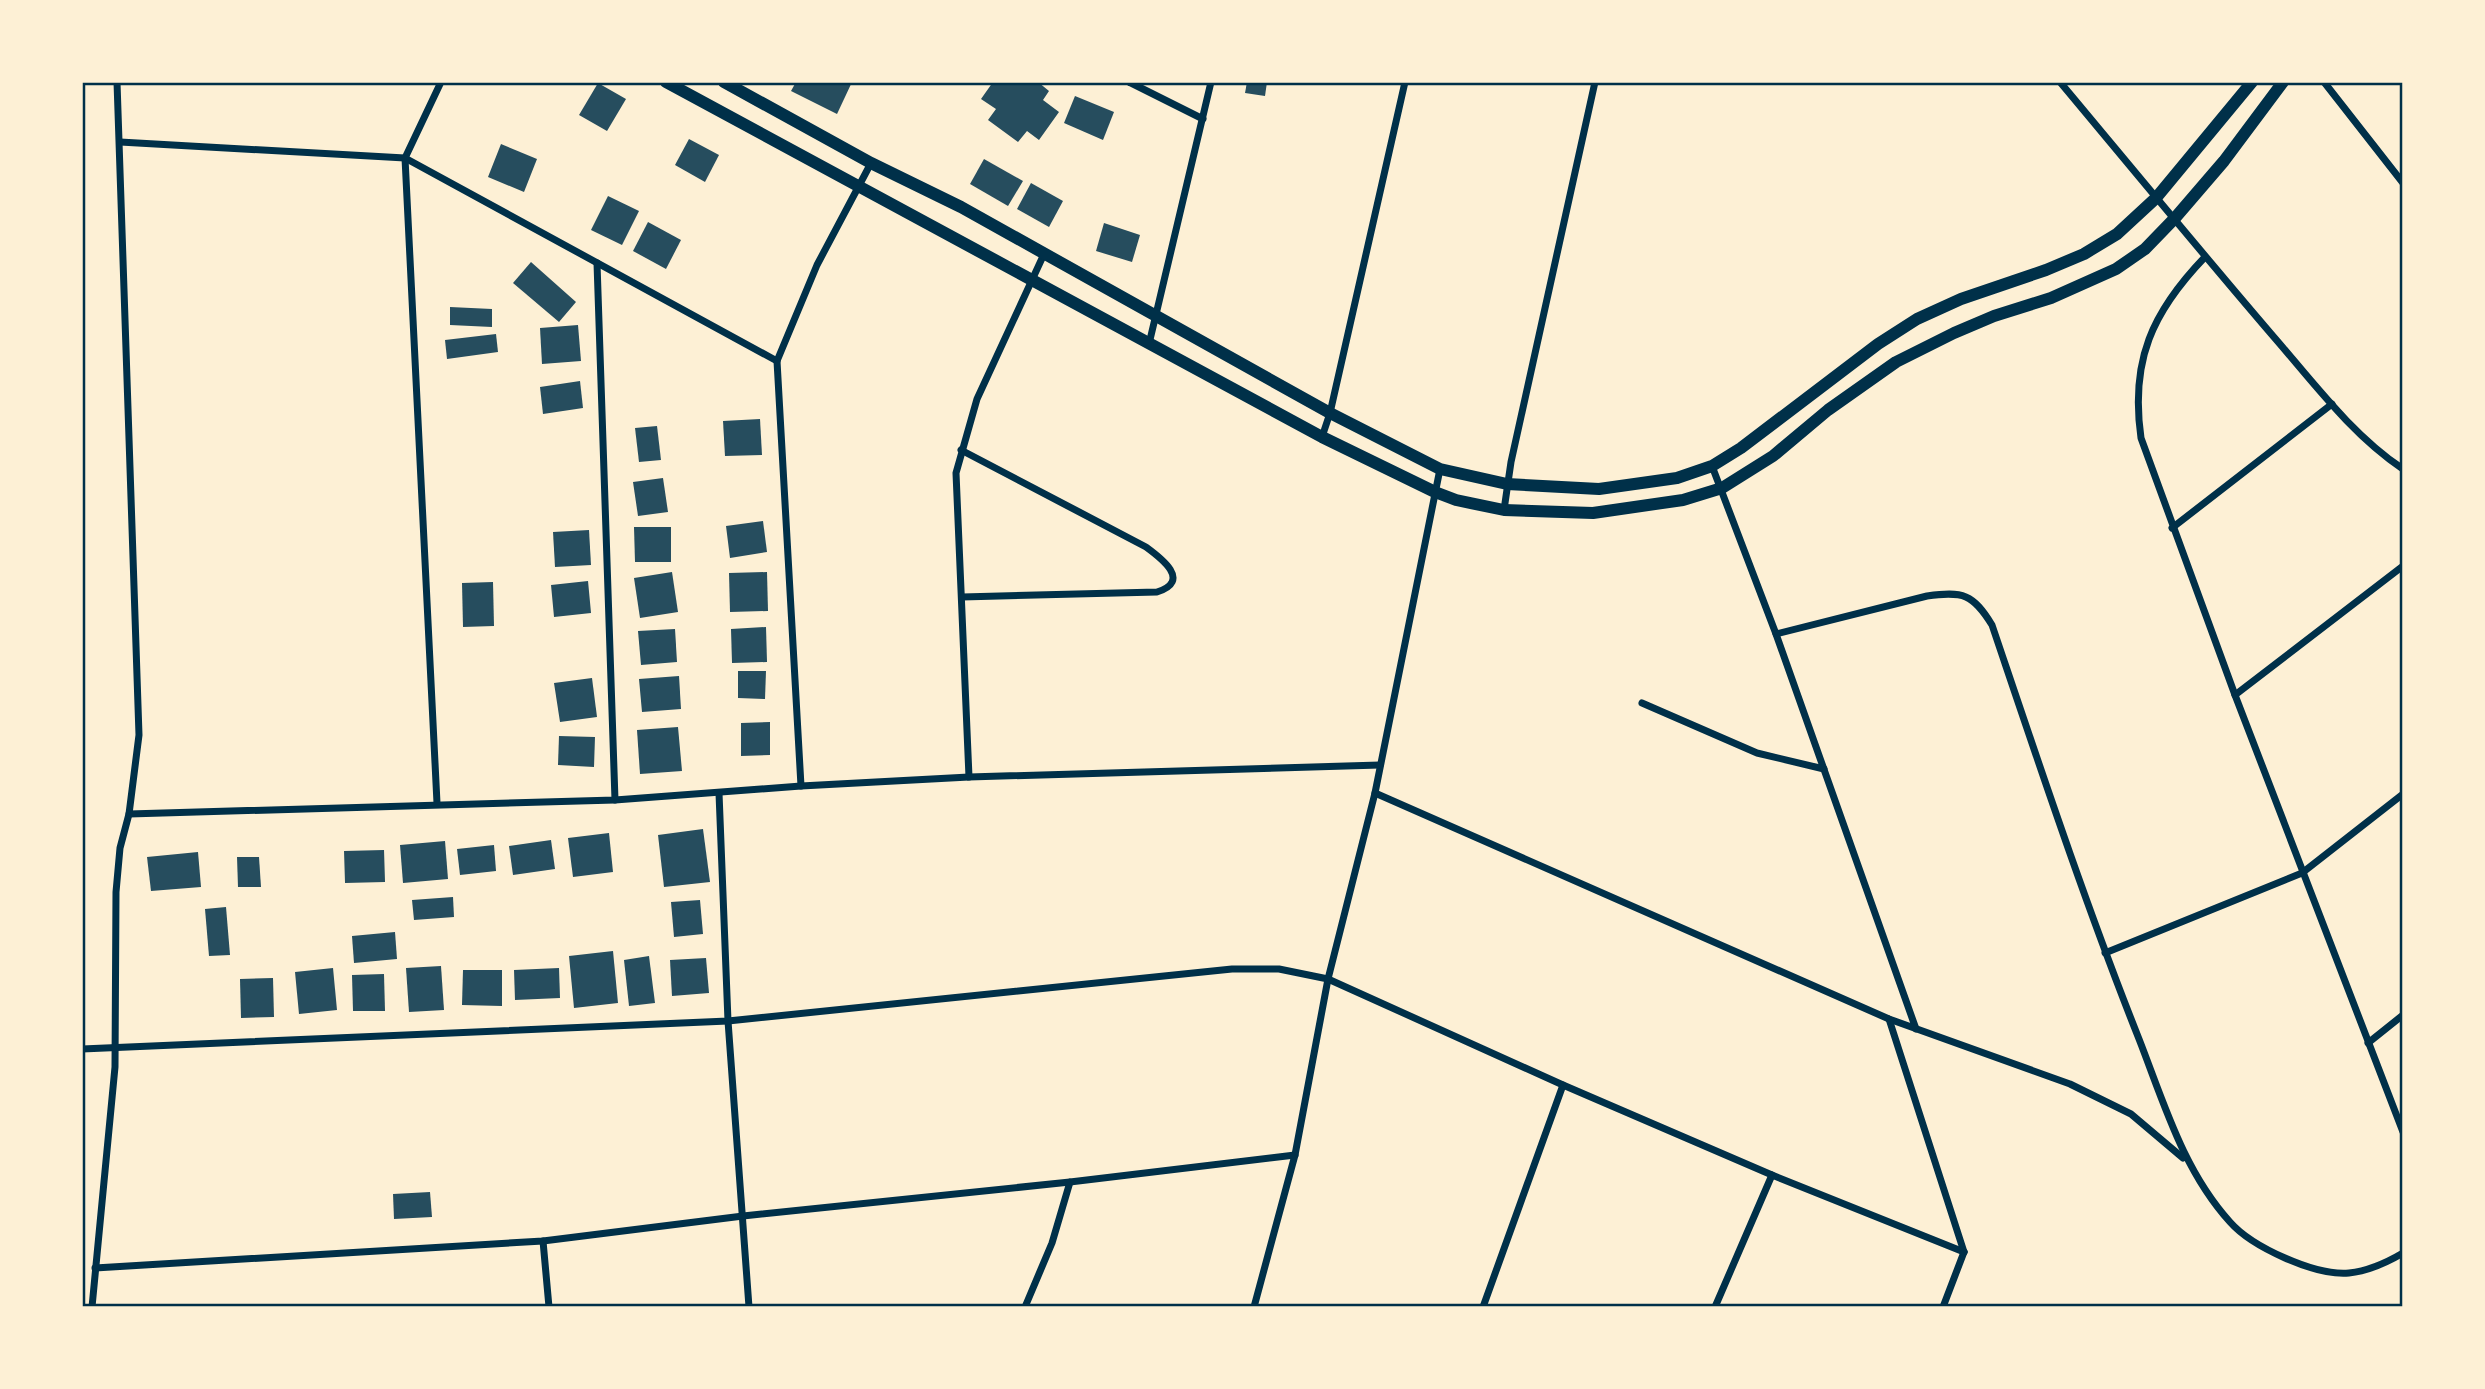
<svg xmlns="http://www.w3.org/2000/svg" width="2485" height="1389" viewBox="0 0 2485 1389" font-family="Roboto,sans-serif">
  <style>
    .building { fill: #264d5e }
    .lines { fill: none; stroke-linecap: round; stroke-linejoin: round }
    .minor { stroke: #003049; stroke-width: 7 }
    .tertiary { stroke: #003049; stroke-width: 12 }
    .neatline { fill: none; stroke: #003049; stroke-width: 2.5 }
  </style>
  <rect width="100%" height="100%" fill="#fdf0d5"/>
  <g class="building">
    <polygon points="796,82 852,82 837,114 791,91"/>
    <polygon points="993,82 1038,82 1049,91 1043,100 1059,112 1039,140 1027,131 1018,142 988,120 996,109 981,99"/>
    <polygon points="1247,82 1267,82 1265,96 1245,93"/>
    <polygon points="598,83 626,99 607,131 579,115"/>
    <polygon points="1075,96 1114,112 1103,140 1064,123"/>
    <polygon points="689,139 719,155 705,182 675,165"/>
    <polygon points="501,144 537,159 524,192 488,177"/>
    <polygon points="984,159 1023,181 1008,206 970,184"/>
    <polygon points="1031,183 1063,201 1049,227 1017,209"/>
    <polygon points="608,196 639,211 622,245 591,230"/>
    <polygon points="648,222 681,240 666,269 633,251"/>
    <polygon points="1104,223 1140,235 1132,262 1096,251"/>
    <polygon points="531,262 576,302 559,322 513,283"/>
    <polygon points="450,307 492,309 492,327 450,325"/>
    <polygon points="578,325 581,361 542,364 540,328"/>
    <polygon points="496,334 498,352 447,359 445,340"/>
    <polygon points="580,381 583,408 543,414 540,387"/>
    <polygon points="760,419 762,455 725,456 723,421"/>
    <polygon points="657,426 661,460 639,462 635,428"/>
    <polygon points="663,478 668,512 638,516 633,482"/>
    <polygon points="763,521 767,552 730,558 726,526"/>
    <polygon points="634,527 671,527 671,562 635,562"/>
    <polygon points="589,530 591,565 555,567 553,532"/>
    <polygon points="672,572 678,612 640,618 634,578"/>
    <polygon points="767,572 768,611 730,612 729,573"/>
    <polygon points="588,581 591,613 554,617 551,585"/>
    <polygon points="493,582 494,626 463,627 462,583"/>
    <polygon points="766,627 767,662 732,663 731,629"/>
    <polygon points="675,629 677,662 641,665 638,631"/>
    <polygon points="738,671 766,671 765,699 738,698"/>
    <polygon points="679,676 681,709 642,712 639,679"/>
    <polygon points="592,678 597,717 560,722 554,683"/>
    <polygon points="770,722 770,755 741,756 741,723"/>
    <polygon points="678,727 682,771 640,774 637,730"/>
    <polygon points="559,736 595,737 594,767 558,765"/>
    <polygon points="703,829 710,882 664,887 658,835"/>
    <polygon points="609,833 613,872 573,877 568,838"/>
    <polygon points="551,840 555,869 513,875 509,846"/>
    <polygon points="445,841 448,879 403,883 400,845"/>
    <polygon points="494,845 496,871 460,875 457,849"/>
    <polygon points="384,850 385,882 345,883 344,851"/>
    <polygon points="198,852 201,887 151,891 147,857"/>
    <polygon points="237,857 259,857 261,887 238,887"/>
    <polygon points="453,897 454,917 414,920 412,900"/>
    <polygon points="700,900 703,934 674,937 671,902"/>
    <polygon points="226,907 230,955 209,956 205,909"/>
    <polygon points="395,932 397,959 354,963 352,936"/>
    <polygon points="613,951 618,1003 574,1008 569,956"/>
    <polygon points="649,956 655,1003 629,1006 624,960"/>
    <polygon points="706,958 709,993 672,996 670,960"/>
    <polygon points="441,966 444,1010 409,1012 406,968"/>
    <polygon points="333,968 337,1010 299,1014 295,972"/>
    <polygon points="559,968 560,998 515,1000 514,970"/>
    <polygon points="463,970 502,970 502,1006 462,1005"/>
    <polygon points="384,974 385,1011 353,1011 352,975"/>
    <polygon points="273,978 274,1017 241,1018 240,979"/>
    <polygon points="430,1192 432,1217 394,1219 393,1194"/>
  </g>
  <g class="lines">
    <g class="minor">
      <polyline points="1129,82 1203,119"/>
      <path d="M2060,82C2131,167 2201,252 2273,336C2313,382 2352,435 2403,469"/>
      <polyline points="2324,82 2403,183"/>
      <polyline points="120,142 405,158 777,361"/>
      <path d="M2205,257C2152,312 2130,361 2141,438L2235,695L2403,1132"/>
      <polyline points="597,263 615,800"/>
      <polyline points="1149,344 1211,82"/>
      <polyline points="1322,437 1330,413 1405,82"/>
      <path d="M961,450L1146,547C1161,558 1192,581 1157,592L962,597"/>
      <polyline points="1712,466 1776,634 1916,1029"/>
      <polyline points="1504,510 1511,462 1595,82"/>
      <polyline points="2172,528 2332,404"/>
      <path d="M1776,634L1927,596C1963,591 1973,594 1992,625C2039,764 2085,903 2139,1039C2164,1103 2183,1170 2230,1222C2252,1247 2315,1276 2349,1273C2369,1271 2386,1263 2403,1253"/>
      <polyline points="2235,695 2403,566"/>
      <polyline points="1642,703 1757,753 1824,769"/>
      <polyline points="969,777 956,473 977,399 1044,254"/>
      <polyline points="801,786 777,361 817,265 871,163"/>
      <polyline points="719,793 728,1021 749,1307"/>
      <polyline points="1375,793 1889,1019 2070,1084 2131,1114 2183,1158"/>
      <polyline points="437,803 405,158 441,82"/>
      <polyline points="129,814 615,800 801,786 969,777 1380,765"/>
      <polyline points="2105,953 2302,873 2403,794"/>
      <polyline points="1889,1019 1964,1252"/>
      <polyline points="2368,1043 2403,1015"/>
      <polyline points="82,1049 728,1021 1232,969 1279,969 1328,979 1563,1085 1772,1175 1964,1252"/>
      <polyline points="543,1241 549,1307"/>
      <polyline points="95,1268 543,1241 743,1216 1070,1182 1295,1155"/>
      <polyline points="92,1307 115,1067 116,892 120,848 129,814 139,735 117,82"/>
      <polyline points="1025,1307 1052,1243 1070,1182"/>
      <polyline points="1254,1307 1295,1155 1328,979 1375,793 1440,469"/>
      <polyline points="1483,1307 1563,1085"/>
      <polyline points="1715,1307 1772,1175"/>
      <polyline points="1943,1307 1964,1252"/>
    </g>
    <g class="tertiary">
      <polyline points="666,82 1322,437 1435,492 1456,500 1504,510 1593,513 1683,500 1722,488 1773,456 1828,410 1896,362 1954,333 1994,316 2051,298 2116,269 2145,249 2175,218 2224,161 2283,82"/>
      <polyline points="724,82 871,163 961,207 1330,413 1440,469 1507,484 1599,489 1677,478 1712,466 1741,448 1878,344 1917,319 1961,299 2046,270 2084,254 2117,234 2156,198 2252,82"/>
    </g>
  </g>
  <rect width="2485" height="1389" fill="none" stroke="#fdf0d5" stroke-width="168"/>
  <rect x="84" y="84" width="2317" height="1221" class="neatline"/>
</svg>
